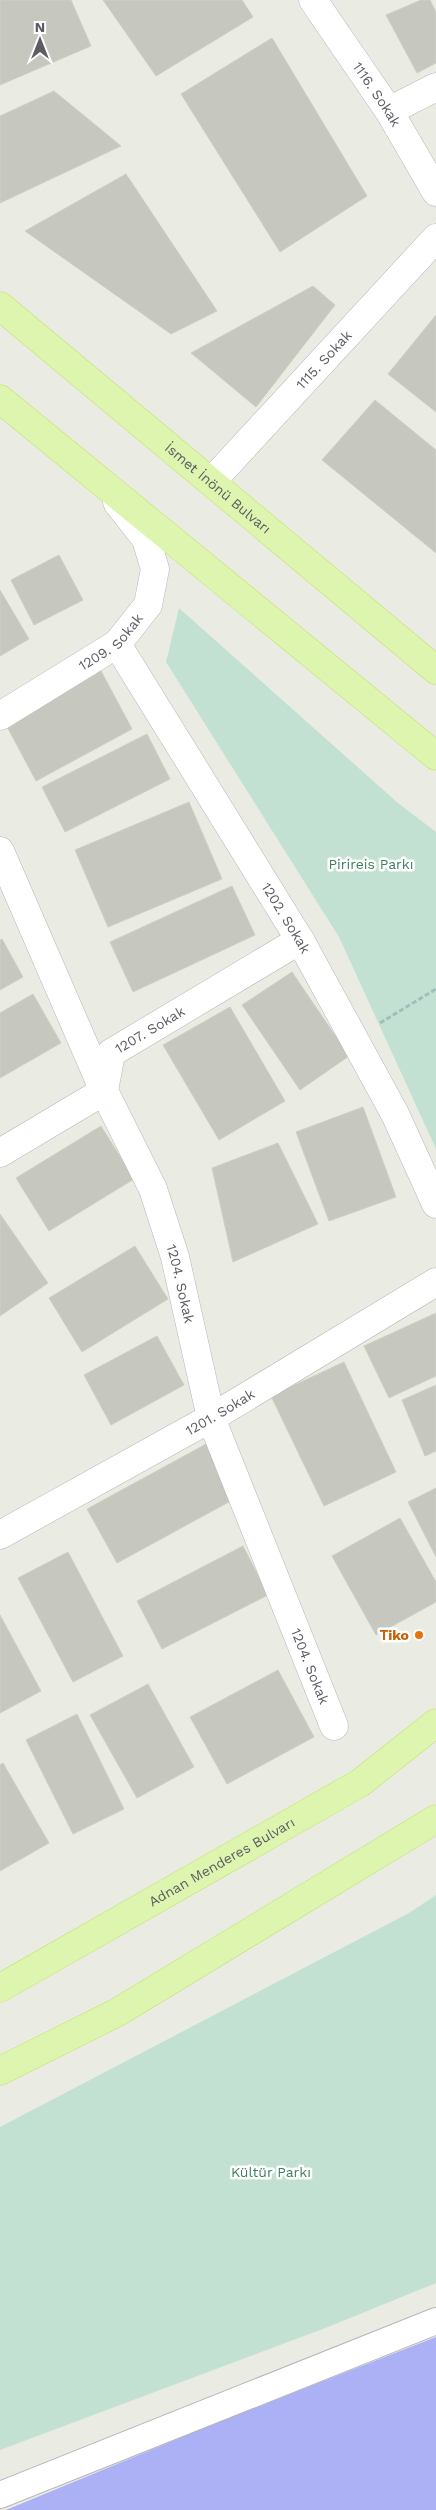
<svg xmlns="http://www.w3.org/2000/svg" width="436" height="2510" viewBox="0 0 436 2510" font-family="'Work Sans',sans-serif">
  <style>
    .green { fill: #c3e1d2 }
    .water { fill: #acb0f4 }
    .building { fill: #c6c8c0; stroke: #ced0c3 }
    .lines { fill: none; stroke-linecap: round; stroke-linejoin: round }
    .pedestrian-casing { stroke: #b7b6bc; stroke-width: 28 }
    .minor-casing { stroke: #b7b6bc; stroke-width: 29 }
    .primary-casing { stroke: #c6e069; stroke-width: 29 }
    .path { stroke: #9dc1ba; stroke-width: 3; stroke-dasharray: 5 2.5; stroke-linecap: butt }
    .pedestrian { stroke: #fff; stroke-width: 26 }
    .minor { stroke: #fff; stroke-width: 28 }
    .primary { stroke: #def5b0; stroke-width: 28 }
    .food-dot { fill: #e8710a; stroke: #fff; stroke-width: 2 }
    .labels { text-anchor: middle; stroke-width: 5; stroke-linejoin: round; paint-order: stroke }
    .street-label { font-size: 14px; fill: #5c5c63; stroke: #fff }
    .park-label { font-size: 14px; fill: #3f7e62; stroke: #fff }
    .food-label { font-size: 14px; font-weight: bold; fill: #c56008; stroke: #fff; text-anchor: end }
  </style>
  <rect width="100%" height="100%" fill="#eaece4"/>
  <g class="green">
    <polygon points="179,608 398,803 436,832 436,1149 339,937 166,662"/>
    <polygon points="436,1895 436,2283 328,2327 0,2450 0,2127 409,1913"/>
  </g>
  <polygon class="water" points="436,2337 436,2510 6,2510 221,2421"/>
  <g class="building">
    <polygon points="0,0 71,0 91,46 0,85"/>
    <polygon points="103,0 242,0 253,17 156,76"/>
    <polygon points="421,0 430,0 436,12 436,63 417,73 386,15"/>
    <polygon points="272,38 367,196 280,252 181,94"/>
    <polygon points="54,91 121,146 0,203 0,116"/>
    <polygon points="126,174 217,311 171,334 25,231"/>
    <polygon points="313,286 335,305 256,407 191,353"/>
    <polygon points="436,315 436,412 388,374"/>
    <polygon points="375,400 436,450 436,553 322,460"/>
    <polygon points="59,555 83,600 34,625 11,580"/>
    <polygon points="0,590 29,639 0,656"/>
    <polygon points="100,669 132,729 36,781 4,721"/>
    <polygon points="147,734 170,779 65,832 42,787"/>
    <polygon points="189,802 222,879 108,927 75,850"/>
    <polygon points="232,886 255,935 133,992 110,942"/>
    <polygon points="2,939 23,977 0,990 0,940"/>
    <polygon points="292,972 349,1056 300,1090 242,1005"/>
    <polygon points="33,994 61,1043 0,1078 0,1013"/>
    <polygon points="230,1007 285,1101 219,1140 163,1045"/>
    <polygon points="363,1107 396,1197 329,1221 296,1132"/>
    <polygon points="101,1126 134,1179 49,1231 16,1178"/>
    <polygon points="278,1143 318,1224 233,1262 212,1168"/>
    <polygon points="0,1214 48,1283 0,1316"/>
    <polygon points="135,1246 168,1299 82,1352 49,1298"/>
    <polygon points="436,1313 436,1376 389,1398 364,1346"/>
    <polygon points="157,1336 184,1385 111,1425 84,1375"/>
    <polygon points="344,1362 396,1472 324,1506 271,1396"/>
    <polygon points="436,1385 436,1451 425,1456 402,1400"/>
    <polygon points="208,1443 238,1497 117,1563 87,1509"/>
    <polygon points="436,1488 436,1557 408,1502"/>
    <polygon points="400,1518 436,1582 436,1602 376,1635 332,1556"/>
    <polygon points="243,1546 268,1595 162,1649 137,1601"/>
    <polygon points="68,1552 123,1656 73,1682 18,1578"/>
    <polygon points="0,1615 41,1691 0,1713"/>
    <polygon points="278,1670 314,1737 227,1784 190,1717"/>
    <polygon points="148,1684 194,1767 137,1798 90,1715"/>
    <polygon points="77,1714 124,1809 73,1834 26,1740"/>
    <polygon points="3,1763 49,1843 0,1871 0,1765"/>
  </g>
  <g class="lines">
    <g class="pedestrian-casing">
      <polyline id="pedestrian" points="0,2495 436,2321"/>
    </g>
    <g class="minor-casing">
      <g id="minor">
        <path id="s1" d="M313,0L389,111L436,192"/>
        <polyline points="389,111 436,87"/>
        <path id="s2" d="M212,481L436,238"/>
        <path id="s3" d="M117,644L300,940L395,1114L436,1204"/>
        <path id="s4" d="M0,716L117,644L148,605L155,569L146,539L117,502"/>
        <path id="s5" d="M0,851L104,1091L153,1189L175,1257L211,1418L334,1726"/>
        <path id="s6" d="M0,1153L104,1091L111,1053L300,940"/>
        <path id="s7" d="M0,1535L211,1418L436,1282"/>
      </g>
    </g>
    <g class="primary-casing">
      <g id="primary">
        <path id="s8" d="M0,306L436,670"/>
        <polyline points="0,399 436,756"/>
        <path id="s9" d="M0,1988L360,1783L436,1723"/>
        <polyline points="0,2071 118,2012 436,1819"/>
      </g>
    </g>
    <polyline class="path" points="380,1023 436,989"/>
    <use href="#pedestrian" class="pedestrian"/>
    <use href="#minor" class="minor"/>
    <use href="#primary" class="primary"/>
  </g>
  <circle class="food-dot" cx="419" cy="1635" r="5"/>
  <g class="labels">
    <g class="street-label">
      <text dy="5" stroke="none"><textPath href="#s1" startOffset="114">1116. Sokak</textPath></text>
      <text dy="5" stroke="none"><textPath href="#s2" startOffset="165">1115. Sokak</textPath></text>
      <text dy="5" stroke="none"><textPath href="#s8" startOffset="284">İsmet İnönü Bulvarı</textPath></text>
      <text dy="5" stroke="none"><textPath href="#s4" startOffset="134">1209. Sokak</textPath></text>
      <text dy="5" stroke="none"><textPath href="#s3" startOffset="322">1202. Sokak</textPath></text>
      <text dy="5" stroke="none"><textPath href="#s6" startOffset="205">1207. Sokak</textPath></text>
      <text dy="5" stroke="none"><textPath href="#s5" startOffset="470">1204. Sokak</textPath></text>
      <text dy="5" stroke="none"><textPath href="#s7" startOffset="252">1201. Sokak</textPath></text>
      <text dy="5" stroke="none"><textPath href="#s5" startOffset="875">1204. Sokak</textPath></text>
      <text dy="5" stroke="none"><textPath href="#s9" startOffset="255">Adnan Menderes Bulvarı</textPath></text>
    </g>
    <g class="park-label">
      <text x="371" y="869">Pirireis Parkı</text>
      <text x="271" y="2177">Kültür Parkı</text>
    </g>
    <g class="food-label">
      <text x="409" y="1640">Тiko</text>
    </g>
  </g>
  <g transform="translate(40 40)" stroke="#ffffff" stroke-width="4" paint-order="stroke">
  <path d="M0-4L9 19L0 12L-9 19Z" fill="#5c5c63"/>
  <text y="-8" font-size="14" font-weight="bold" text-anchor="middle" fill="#5c5c63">N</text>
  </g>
</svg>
